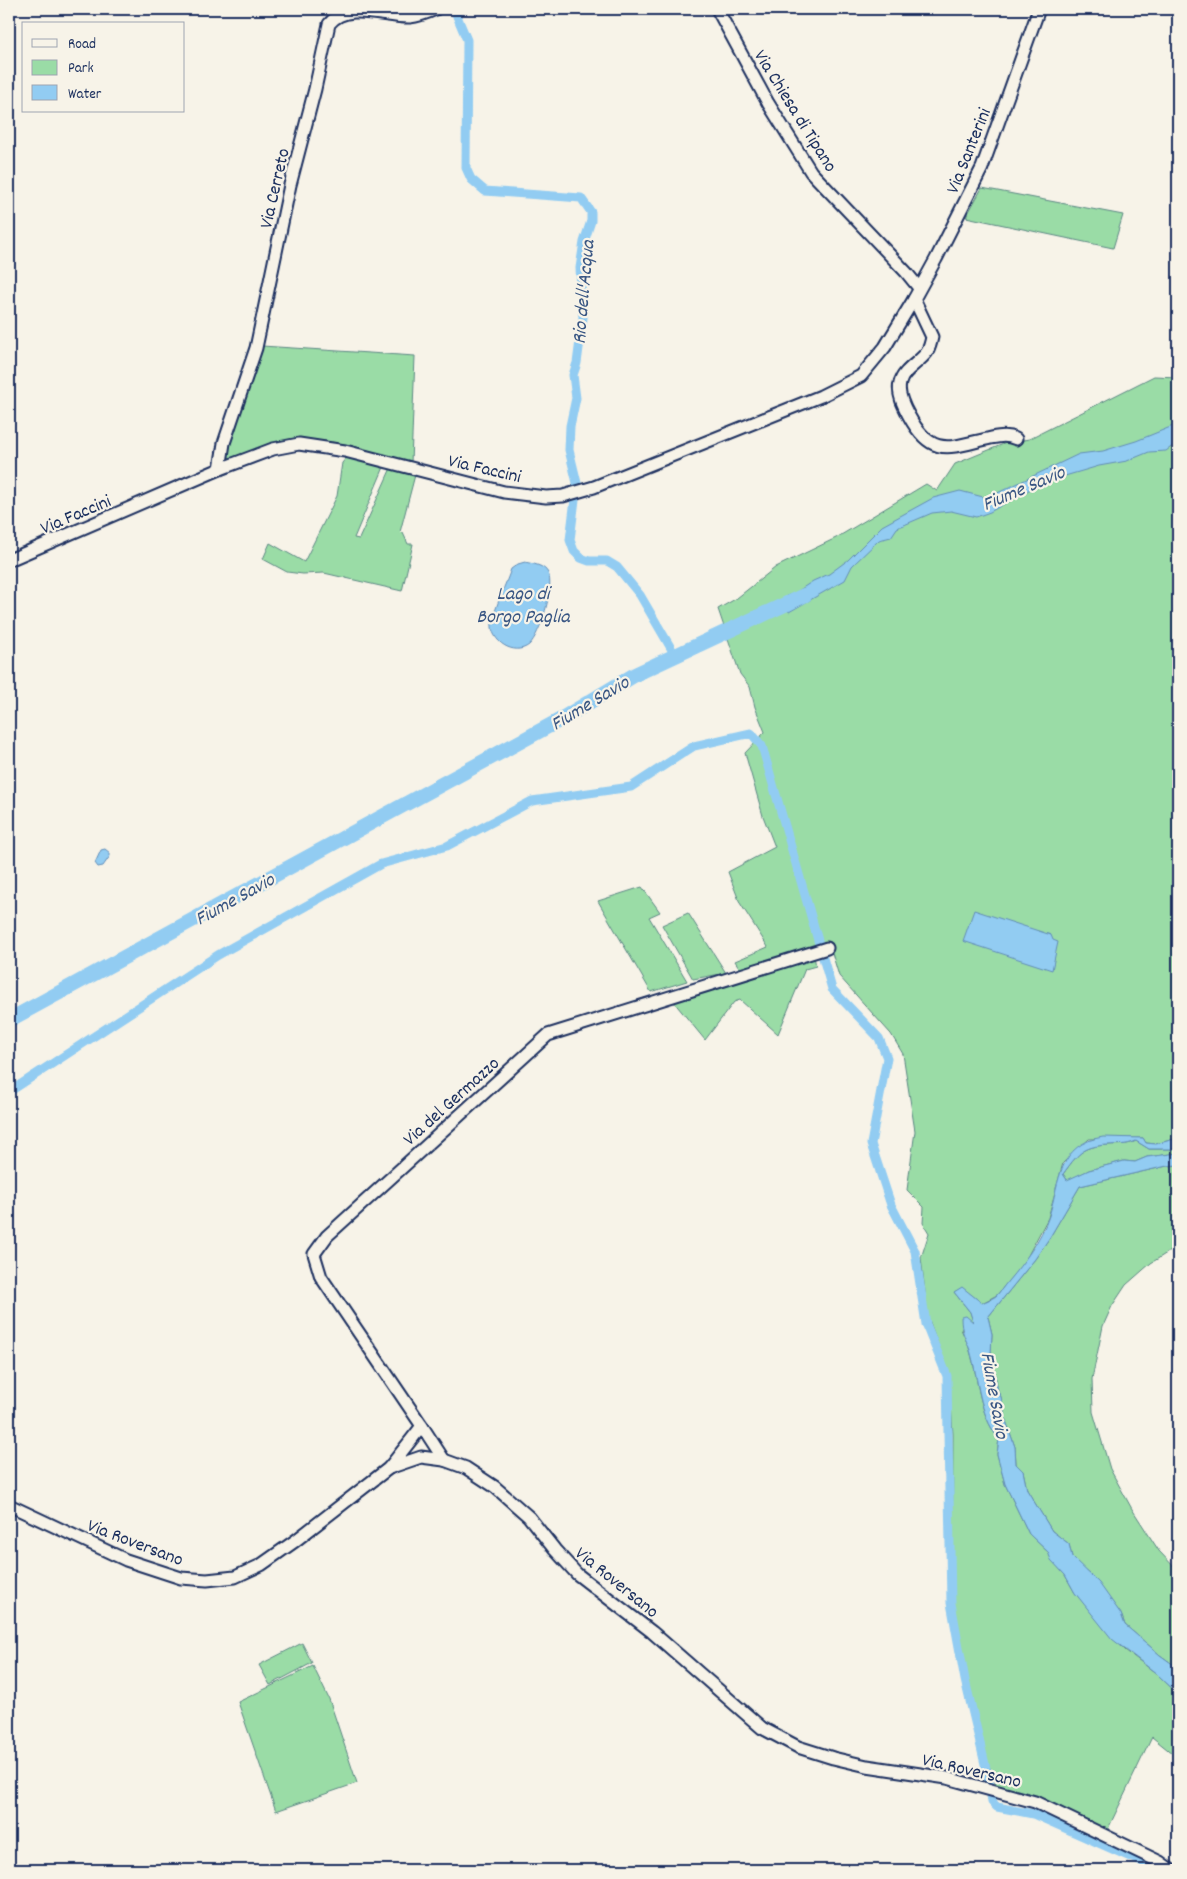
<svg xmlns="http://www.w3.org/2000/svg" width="1187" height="1879" viewBox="0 0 1187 1879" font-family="Dekko,sans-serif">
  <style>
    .green { fill: #9adca6; stroke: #5a8682 }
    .water { fill: #92ccf2; stroke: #628db7 }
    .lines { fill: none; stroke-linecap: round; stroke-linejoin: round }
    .canal { stroke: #92ccf2; stroke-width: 9 }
    .river { stroke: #92ccf2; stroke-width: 15 }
    .minor-casing { stroke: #1b2f5e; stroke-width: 15 }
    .minor { stroke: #f7f3e8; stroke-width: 11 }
    .labels { text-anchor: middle; stroke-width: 4.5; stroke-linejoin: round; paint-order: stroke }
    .street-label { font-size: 19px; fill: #1b2f5e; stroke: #f7f3e8 }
    .water-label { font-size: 20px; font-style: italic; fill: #395683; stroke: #f7f3e8 }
  </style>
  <rect width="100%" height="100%" fill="#f7f3e8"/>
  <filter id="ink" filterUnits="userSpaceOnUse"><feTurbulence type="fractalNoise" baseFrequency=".02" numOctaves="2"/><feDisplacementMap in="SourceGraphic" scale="10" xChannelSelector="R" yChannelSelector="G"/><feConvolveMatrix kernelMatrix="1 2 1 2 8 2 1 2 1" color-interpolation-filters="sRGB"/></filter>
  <g filter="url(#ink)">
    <g class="green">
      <polygon points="982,188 1123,215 1113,248 966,217"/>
      <path d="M262,346L415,356L411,463C371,452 328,434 286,442C269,445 251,453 235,459L229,458L226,453Z"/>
      <path d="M1154,376L1178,377V1138L1156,1144L1146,1143L1143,1138L1089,1139L1063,1163L1048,1218L1025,1261L997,1295L982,1303L962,1288L954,1292L970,1312L974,1324L961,1329C964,1336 968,1344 970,1351C979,1381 978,1413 999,1439L997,1454L1005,1484L1029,1534L1048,1552L1052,1560L1065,1575L1075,1593L1125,1650L1157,1674L1178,1694V1758L1152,1737L1107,1831L997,1786L988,1763L967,1677L952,1603L953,1434L949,1374L928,1317L921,1258L929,1233L923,1223L924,1207L907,1190L915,1131L903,1054L891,1034L839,976L829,943L812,947L816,966L805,969L778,1034L740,1000L734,1002L705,1040L673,1001L744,975L735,961L768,947L740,903L728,872L775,847L763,816L745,753L765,732L755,707L750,687L740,674L718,609L737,598L776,567L836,538L926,484L937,491L955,464L1006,443L1029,439Z"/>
      <polygon points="347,457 384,467 354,538 359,539 391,468 415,475 400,532 403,533 408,544 413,544 402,591 324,573 303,574 287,572 263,559 270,543 304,562 337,496 342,463"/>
      <polygon points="642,887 660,912 649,917 687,981 651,992 598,901"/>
      <polygon points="688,913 726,973 693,979 662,925"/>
      <path d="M1136,1141L1149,1149H1178V1153L1147,1157L1135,1162L1124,1161L1089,1170L1068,1181L1063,1174C1077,1155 1082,1146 1108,1145C1119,1144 1125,1146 1136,1141Z"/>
      <polygon points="1178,1165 1178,1246 1151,1263 1126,1285 1112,1306 1103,1326 1092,1379 1093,1412 1110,1469 1132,1509 1159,1551 1178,1571 1178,1668 1160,1655 1125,1625 1121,1614 1090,1574 1079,1566 1072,1557 1069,1544 1052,1531 1027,1490 1023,1471 1016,1464 1015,1447 1006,1421 1001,1397 998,1392 991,1353 992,1334 988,1317 1035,1259 1050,1237 1080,1186 1167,1166"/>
      <polygon points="302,1643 312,1663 270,1685 259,1665"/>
      <polygon points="313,1666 329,1699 357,1783 276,1811 238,1702"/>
    </g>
    <g class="water">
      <polygon points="1178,424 1178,442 1166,451 1149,452 1127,461 1099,466 1041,483 990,512 976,517 951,511 932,513 897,528 891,537 879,540 852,566 845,580 789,612 786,596 795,593 813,581 829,574 848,560 882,526 933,498 960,491 987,498 1079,454 1103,451 1136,441"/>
      <path d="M525,562C533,564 544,565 548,573C555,587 540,635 529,645C514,657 490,641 492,623C495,607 506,584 511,569L518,564Z"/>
      <polygon points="105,849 110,853 110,856 103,866 98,867 95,863 101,850"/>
      <polygon points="974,910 1051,935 1053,940 1058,942 1052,970 963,941"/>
      <path d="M1103,1137L1143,1138L1146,1143L1156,1144L1178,1138V1149H1149L1136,1141C1125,1146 1119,1144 1108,1145C1082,1146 1077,1155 1063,1174L1067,1180L1089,1170L1124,1161L1135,1162L1147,1157L1178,1153V1165L1167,1166L1080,1186L1050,1237L1035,1259L988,1317L992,1334L991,1353L998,1392L1001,1397L1006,1421L1015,1447L1016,1464L1023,1471L1027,1490L1052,1531L1069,1544L1072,1557L1099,1583L1121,1614L1125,1625L1160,1655L1178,1668V1694L1157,1674L1112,1639L1075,1593L1065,1575L1051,1560L1048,1552L1029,1534L1005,1484L997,1454L999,1439C978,1413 979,1380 970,1350C965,1337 961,1332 961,1317L966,1316L973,1322L970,1312L954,1292L962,1287L982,1303C986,1301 992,1299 996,1296C1000,1292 1004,1286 1008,1281C1024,1262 1041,1240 1049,1216C1060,1181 1058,1144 1103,1137Z"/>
    </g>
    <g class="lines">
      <g class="canal">
        <polyline points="454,9 467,40 466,168 471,179 485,191 581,198 591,212 591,221 584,242 580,268 583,318 577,363 573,375 576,398 570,426 569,450 577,483 570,540 574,551 581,558 589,561 607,561 617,567 640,595 675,655"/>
        <polyline points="9,1092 218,955 381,864 447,846 532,801 631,787 694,746 751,733 762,746 832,989 879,1038 887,1058 871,1144 891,1205 915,1251 926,1324 947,1376 951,1603 965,1680 989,1781 992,1802 997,1807 1033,1814 1148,1865 1155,1870"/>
      </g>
      <polyline class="river" points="9,1020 558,721 636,674 805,595"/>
      <g class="minor-casing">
        <g id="minor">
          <polyline points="717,9 768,103 811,172 906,272 919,288"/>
          <path d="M914,299L932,337C931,342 930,347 927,352C919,363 903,370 900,383C897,394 904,407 909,416C932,459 950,447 991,438C1001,436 1007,435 1016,439"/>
          <path d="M220,469L224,443L256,348L290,185L315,89L329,24C347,1 385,18 410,17C420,16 427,13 436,9"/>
          <polyline points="9,560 220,469 273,449 299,444 345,451 504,492 546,497 563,496 594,487 821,396 861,376 885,347 914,299 936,259 982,168 1039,9"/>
          <polyline points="422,1426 444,1460"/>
          <polyline points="389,1468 422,1426 321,1277 314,1254 327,1236 548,1035 827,948"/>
          <polyline points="9,1505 126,1560 181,1578 207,1580 235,1577 261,1565 295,1541 389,1468 421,1457 444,1460 466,1468 495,1487 529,1517 555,1550 577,1574 652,1632 762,1728 798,1747 833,1758 867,1766 947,1778 1035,1802 1160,1862 1171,1870"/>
        </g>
      </g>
      <use href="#minor" class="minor"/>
    </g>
  </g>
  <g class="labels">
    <g class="street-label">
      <text transform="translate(797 110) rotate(58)" y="7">Via Chiesa di Tipano</text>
      <text transform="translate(967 150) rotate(-68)" y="7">Via Santerini</text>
      <text transform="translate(273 188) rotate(-77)" y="7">Via Cerreto</text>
      <text transform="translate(485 467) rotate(13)" y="7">Via Faccini</text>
      <text transform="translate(75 513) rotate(-23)" y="7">Via Faccini</text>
      <text transform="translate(450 1100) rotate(-42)" y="7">Via del Germazzo</text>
      <text transform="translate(136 1541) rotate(21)" y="7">Via Roversano</text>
      <text transform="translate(618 1581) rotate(39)" y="7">Via Roversano</text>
      <text transform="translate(972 1769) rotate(13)" y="7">Via Roversano</text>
    </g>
    <g class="water-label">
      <text transform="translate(582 292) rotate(-85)" y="7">Rio dell'Acqua</text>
      <text transform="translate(1023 487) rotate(-23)" y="7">Fiume Savio</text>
      <text x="523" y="599">Lago di<tspan x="523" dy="23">Borgo Paglia</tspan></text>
      <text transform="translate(589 702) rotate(-31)" y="7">Fiume Savio</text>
      <text transform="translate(234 898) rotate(-29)" y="7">Fiume Savio</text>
      <text transform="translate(996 1395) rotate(80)" y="7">Fiume Savio</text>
    </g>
  </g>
  <rect width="1187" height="1879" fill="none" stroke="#f7f3e8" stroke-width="30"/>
  <rect x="15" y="15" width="1157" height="1849" fill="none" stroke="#1b2f5e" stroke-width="2" filter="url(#ink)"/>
  <rect x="22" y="22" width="162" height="90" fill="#f7f3e8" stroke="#9fa5b1"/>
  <rect x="32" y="39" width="25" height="8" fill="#f7f3e8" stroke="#9fa5b1"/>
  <text x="68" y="48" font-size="15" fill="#1b2f5e">Road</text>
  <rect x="32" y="60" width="25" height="15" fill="#9adca6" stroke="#9fa5b1"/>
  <text x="68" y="72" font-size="15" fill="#1b2f5e">Park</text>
  <rect x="32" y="85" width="25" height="15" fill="#92ccf2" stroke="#9fa5b1"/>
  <text x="68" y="98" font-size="15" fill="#1b2f5e">Water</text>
</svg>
